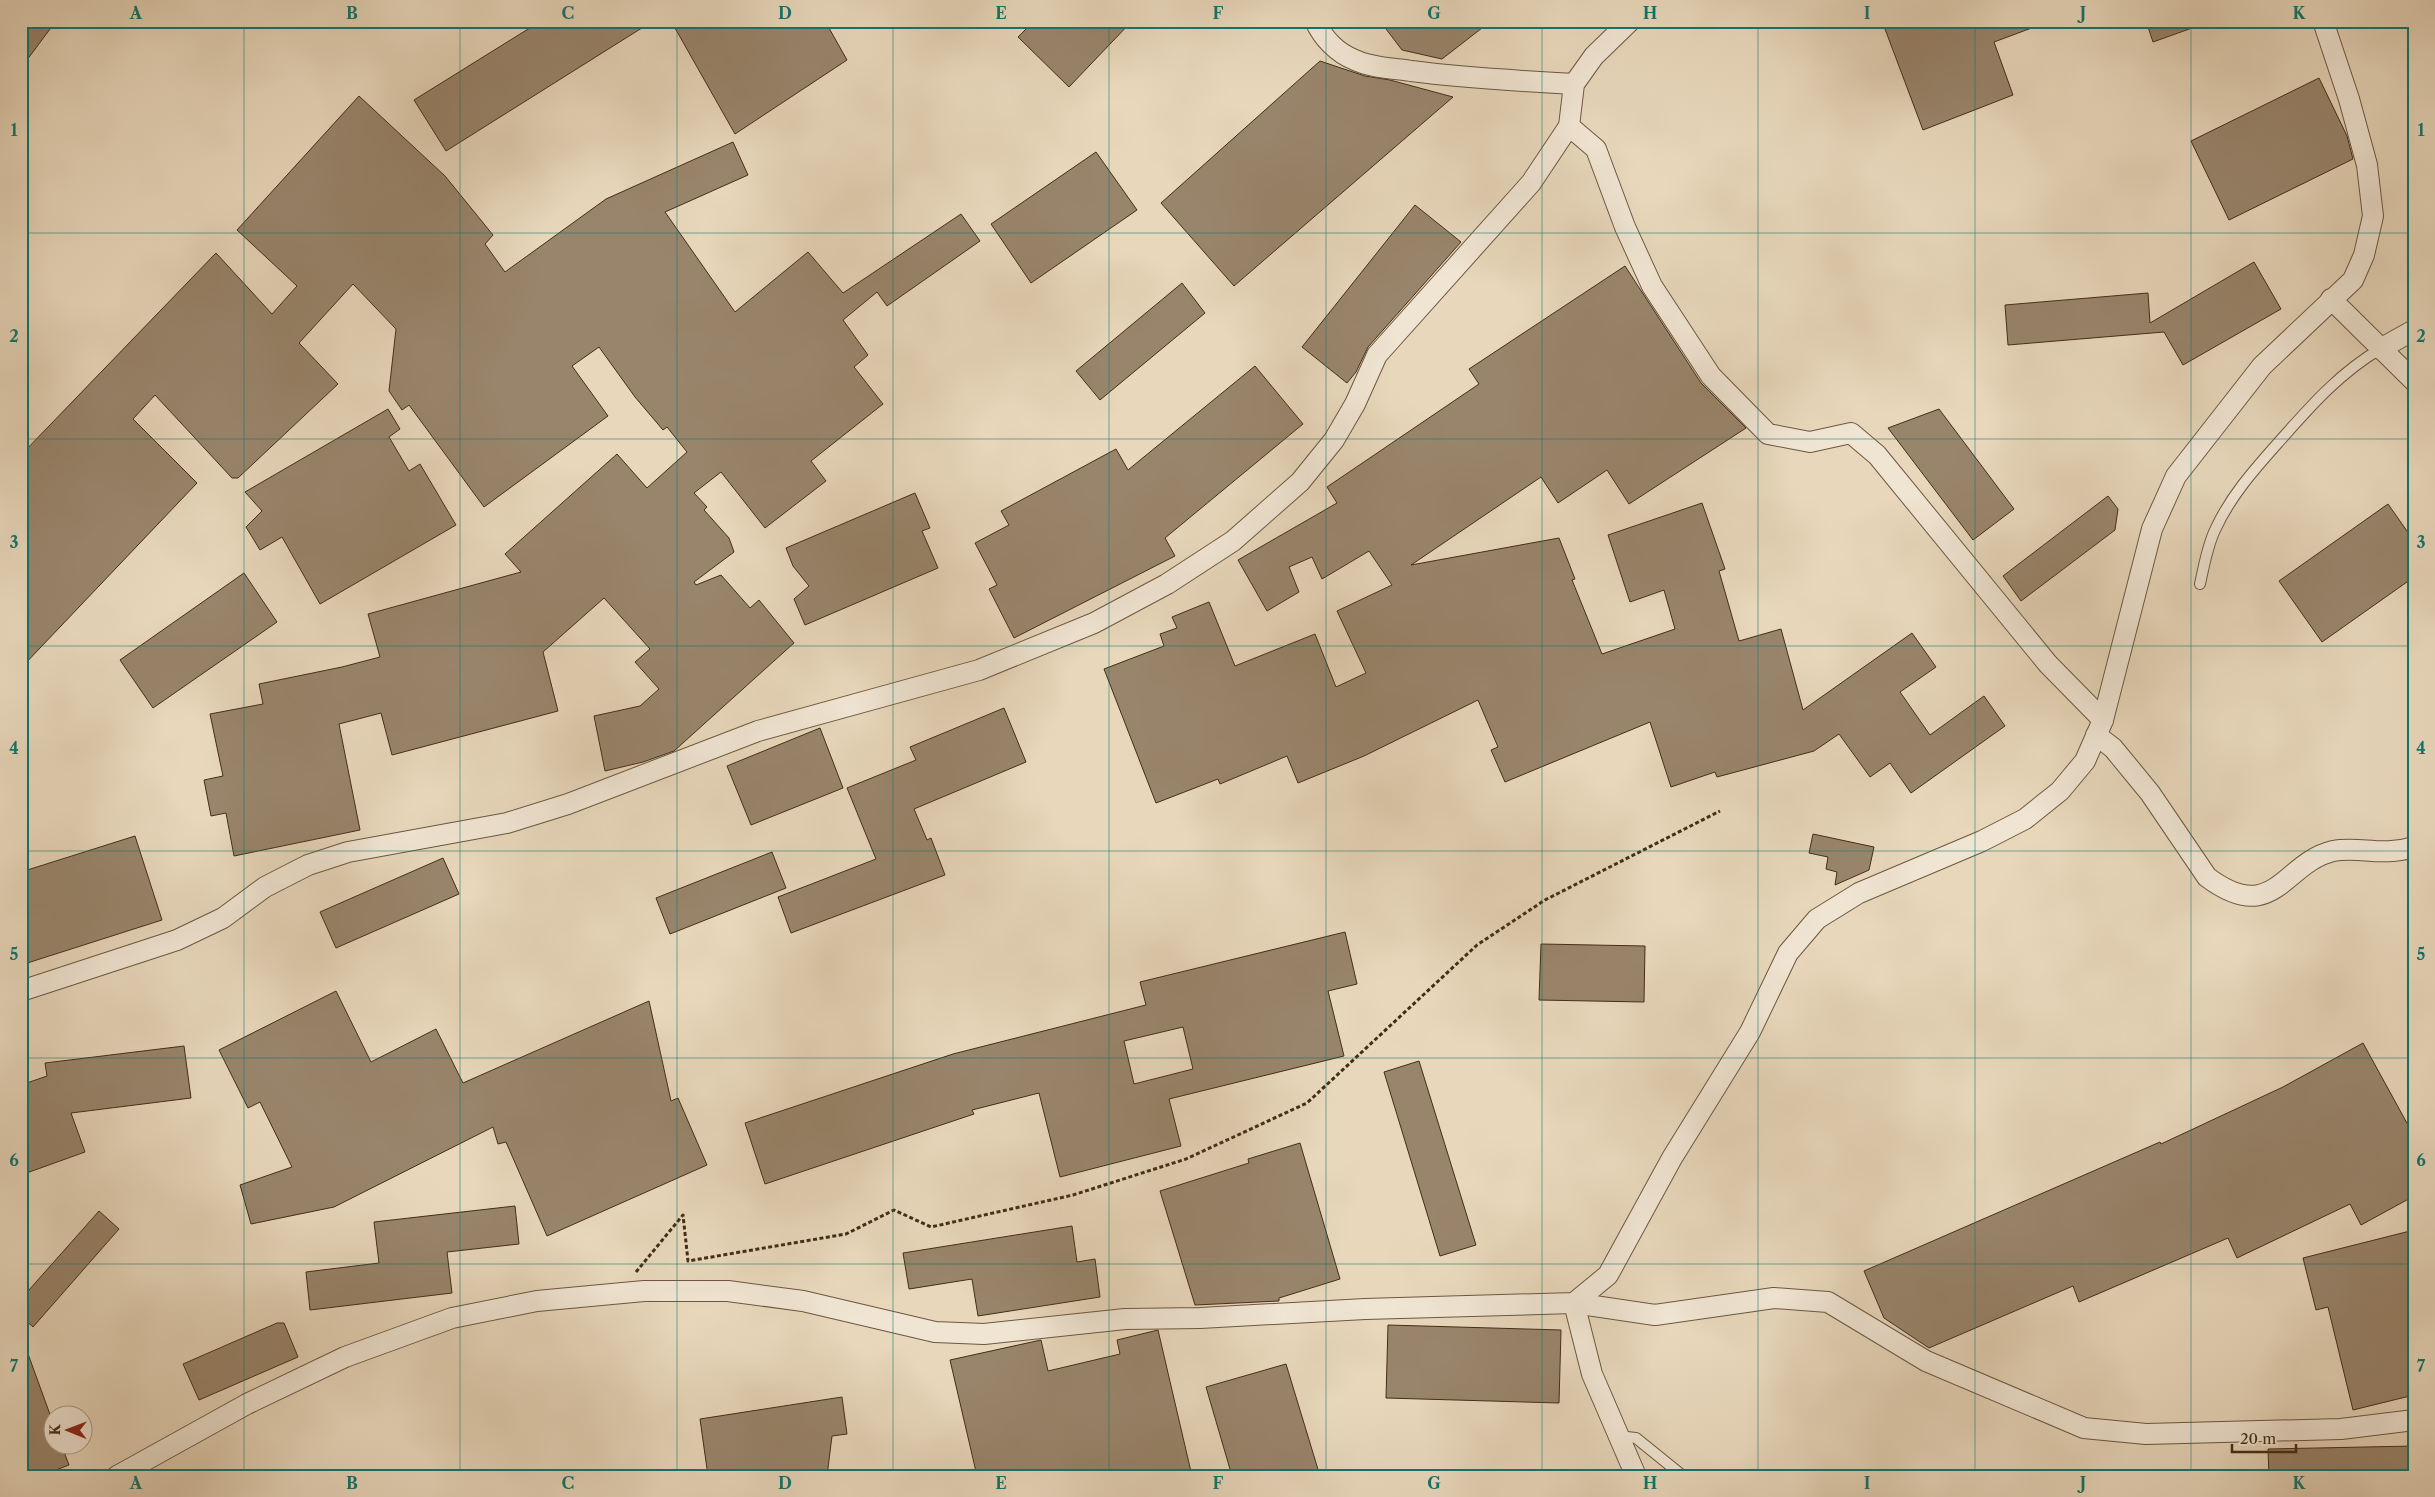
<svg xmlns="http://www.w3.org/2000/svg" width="2435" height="1497" viewBox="0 0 2435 1497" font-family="'Libre Caslon Text',serif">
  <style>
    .building { fill: #99856c; stroke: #432d17; fill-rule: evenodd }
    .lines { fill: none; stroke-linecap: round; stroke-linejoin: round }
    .lane-casing { stroke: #6c5840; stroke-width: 12 }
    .street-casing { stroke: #6c5840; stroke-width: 22 }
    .path { stroke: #432d17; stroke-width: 3; stroke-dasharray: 4 2.5; stroke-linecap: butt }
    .lane { stroke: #f0e5d3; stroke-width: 10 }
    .street { stroke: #f0e5d3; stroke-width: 20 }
    .grid { fill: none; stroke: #0f766e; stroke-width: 1; stroke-opacity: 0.55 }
    .neatline { fill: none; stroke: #0f766e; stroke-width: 2 }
    .grid-label { font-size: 16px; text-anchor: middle; font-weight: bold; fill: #0f766e }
  </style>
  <rect width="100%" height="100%" fill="#e8d7bb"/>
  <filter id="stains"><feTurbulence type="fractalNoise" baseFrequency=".004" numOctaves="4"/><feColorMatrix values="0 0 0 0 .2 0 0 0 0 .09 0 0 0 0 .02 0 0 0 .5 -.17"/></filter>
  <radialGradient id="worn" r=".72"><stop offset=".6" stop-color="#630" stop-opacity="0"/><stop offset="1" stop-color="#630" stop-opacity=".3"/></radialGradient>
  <g class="building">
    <polygon points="21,21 56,21 21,68"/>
    <polygon points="541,21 653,21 446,151 414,100"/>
    <polygon points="671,21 825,21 847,60 735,134"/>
    <polygon points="1034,21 1132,21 1069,87 1018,37"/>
    <polygon points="1380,21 1491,21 1442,59 1402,50"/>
    <polygon points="1882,21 2044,21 2045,23 1994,42 2013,95 1923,130"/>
    <polygon points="2146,21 2206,21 2206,23 2153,42"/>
    <polygon points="1320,61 1365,76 1390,80 1453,97 1234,286 1161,203"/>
    <polygon points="2319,78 2347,136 2353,159 2229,220 2191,141"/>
    <polygon points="359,96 445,176 493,235 485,244 505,272 606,199 733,142 748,175 665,212 735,312 808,252 843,293 961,214 980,241 887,306 877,292 843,320 868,355 854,367 883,404 811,461 826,481 765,528 721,472 694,493 707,507 704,510 729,538 734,552 694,582 696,585 721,575 750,608 759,600 794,643 674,751 643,762 605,771 594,716 640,706 659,689 635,662 650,649 604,598 543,652 558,711 392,755 381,713 339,724 360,830 234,856 226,813 211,816 204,780 223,776 210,714 263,704 259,684 342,667 380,657 368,614 521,572 505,554 617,454 647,488 687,452 667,427 663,430 635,397 599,347 572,366 608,416 484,507 409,405 402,410 389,391 396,329 353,284 299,343 338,384 238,478 232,478 155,395 133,419 197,483 21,668 21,455 216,253 272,314 297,286 237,230"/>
    <polygon points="1096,152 1137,210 1031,283 991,224"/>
    <polygon points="1415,205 1461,242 1368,347 1356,372 1347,383 1302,347"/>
    <polygon points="2254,262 2281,309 2183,365 2164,332 2008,345 2005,305 2148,293 2150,323"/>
    <polygon points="1625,266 1701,383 1746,428 1629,504 1607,470 1558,503 1541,477 1411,565 1559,538 1575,579 1572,580 1602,654 1675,629 1664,590 1630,602 1608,535 1702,503 1725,569 1719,571 1739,641 1781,629 1803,710 1912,633 1936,667 1900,692 1930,735 1984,696 2005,726 1911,793 1890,763 1870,777 1839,734 1814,751 1717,777 1715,772 1671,787 1650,722 1505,782 1491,750 1498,747 1478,700 1364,756 1298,783 1287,756 1220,784 1218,779 1156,803 1104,669 1164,646 1160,634 1177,628 1172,617 1209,602 1235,666 1315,634 1336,687 1366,673 1337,611 1392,585 1369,551 1322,579 1312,557 1289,567 1299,592 1267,611 1238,560 1337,503 1327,487 1479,384 1469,369"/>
    <polygon points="1182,283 1205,313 1100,400 1076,371"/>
    <polygon points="1255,366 1303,424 1165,538 1175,556 1014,638 989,589 997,585 975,543 1009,525 1001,511 1116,449 1128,470"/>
    <polygon points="388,409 400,429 389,437 409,471 420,464 456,525 320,604 282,537 260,550 246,527 262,511 245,492"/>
    <polygon points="1939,409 2014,509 1973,540 1888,428"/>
    <polygon points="915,493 930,528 922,531 938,568 805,625 794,599 809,586 793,566 786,548"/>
    <polygon points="2108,496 2118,509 2115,530 2021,601 2003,576"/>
    <polygon points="2388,504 2414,541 2414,577 2322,642 2279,581"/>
    <polygon points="244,573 277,622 153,708 120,660"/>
    <polygon points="1004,708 1026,762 914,809 927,840 931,838 945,875 791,933 778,897 876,859 847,788 916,760 910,747"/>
    <polygon points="820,728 843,788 751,825 727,766"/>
    <polygon points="1813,834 1874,847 1869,870 1835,885 1837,872 1826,869 1828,857 1809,853"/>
    <polygon points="135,836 162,920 21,965 21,872"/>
    <polygon points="772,852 786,888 670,934 656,898"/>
    <polygon points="443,858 459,894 336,948 320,912"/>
    <path d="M1345,932L1357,984L1328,991L1344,1056L1169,1099L1181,1146L1060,1177L1039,1093L972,1110L974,1114L765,1184L745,1123L953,1054L1146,1005L1140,982ZM1183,1027L1193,1069L1134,1084L1124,1041Z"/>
    <polygon points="1541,944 1645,946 1644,1002 1539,1000"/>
    <polygon points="336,991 371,1062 436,1029 463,1083 649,1001 671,1101 678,1098 707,1165 547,1236 506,1142 498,1144 493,1127 334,1207 251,1224 240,1185 292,1167 260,1102 248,1108 219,1050"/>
    <polygon points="2363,1043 2414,1136 2414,1196 2361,1225 2350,1204 2237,1258 2228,1238 2079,1302 2073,1286 1929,1348 1884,1318 1864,1271 2160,1142 2161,1144 2283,1087"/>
    <polygon points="184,1046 191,1098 71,1113 85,1152 21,1175 21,1085 47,1076 45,1063"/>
    <polygon points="1419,1061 1476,1245 1440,1256 1384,1072"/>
    <polygon points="1300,1143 1340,1279 1279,1298 1279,1301 1195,1305 1160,1191 1249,1163 1248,1159"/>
    <polygon points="515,1206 519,1244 447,1252 452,1293 310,1310 306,1272 379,1263 374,1222"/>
    <polygon points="99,1211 119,1229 33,1327 21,1316 21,1299"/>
    <polygon points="1072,1226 1077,1262 1095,1259 1100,1297 978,1316 972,1279 909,1289 903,1253"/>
    <polygon points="2414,1230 2414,1395 2353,1410 2328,1307 2316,1310 2303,1258"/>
    <polygon points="277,1323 284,1323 298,1357 199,1400 183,1364"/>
    <polygon points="1388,1325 1561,1330 1559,1403 1386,1398"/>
    <polygon points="1158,1330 1192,1476 977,1476 950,1360 1041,1340 1048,1371 1120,1354 1117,1340"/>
    <polygon points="23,1340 52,1420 52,1444 61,1444 69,1465 40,1476 25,1476 21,1464 21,1341"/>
    <polygon points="1286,1364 1320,1476 1232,1476 1206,1387"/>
    <polygon points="842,1397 847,1434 832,1436 827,1476 708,1476 700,1419"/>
    <polygon points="2414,1446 2414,1476 2269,1476 2268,1449"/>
  </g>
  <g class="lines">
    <g class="lane-casing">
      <g id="lane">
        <path d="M2200,584C2204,566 2207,547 2215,530C2230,497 2253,471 2277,444C2309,408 2338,374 2380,349"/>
        <polyline points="1617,1436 1636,1438 1683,1476"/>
      </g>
    </g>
    <g class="street-casing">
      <g id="street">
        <path d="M1315,21C1323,38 1337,53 1355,60C1372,68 1392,68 1411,71C1465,78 1519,81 1574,84"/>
        <polyline points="1569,126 1596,149 1625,227 1652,286 1711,376 1768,434 1810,442 1851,433 1877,455 2048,664 2103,720"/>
        <polyline points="2331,299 2414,381"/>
        <polyline points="2380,349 2414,330"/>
        <path d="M2096,735L2113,748L2150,793L2207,877C2274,927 2283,863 2333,851C2360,846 2382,857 2414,847"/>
        <polyline points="21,991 177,940 223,918 265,887 308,865 348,852 507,823 568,804 758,731 979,670 1094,623 1167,584 1233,541 1300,482 1334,440 1355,404 1377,355 1531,183 1569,126 1574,84 1594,56 1630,21"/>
        <polyline points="117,1476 247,1404 345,1357 452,1318 537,1301 644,1291 728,1291 803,1301 935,1332 984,1334 1125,1319 1200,1318 1365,1309 1574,1303 1608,1275 1672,1158 1750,1032 1788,953 1817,919 1859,893 1982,841 2025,819 2060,791 2085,761 2103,720 2152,529 2176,476 2262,366 2353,280 2364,255 2373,216 2367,165 2349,99 2323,21"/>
        <polyline points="1636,1476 1592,1374 1574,1303 1655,1315 1774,1298 1828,1302 1926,1361 2084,1428 2146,1434 2341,1429 2414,1420"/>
      </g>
    </g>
    <polyline class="path" points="636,1272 683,1215 688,1261 846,1234 894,1210 931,1227 1073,1195 1186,1159 1307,1103 1477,945 1545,900 1720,811"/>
    <use href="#lane" class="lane"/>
    <use href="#street" class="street"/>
  </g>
  <path class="grid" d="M244,21V1476M460,21V1476M677,21V1476M893,21V1476M1109,21V1476M1326,21V1476M1542,21V1476M1758,21V1476M1975,21V1476M2191,21V1476M21,233H2414M21,439H2414M21,646H2414M21,851H2414M21,1058H2414M21,1264H2414"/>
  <rect width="2435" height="1497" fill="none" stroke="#e8d7bb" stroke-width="55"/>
  <g transform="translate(68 1430) rotate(271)"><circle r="24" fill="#f0e5d3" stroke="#ab9b88"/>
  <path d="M0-4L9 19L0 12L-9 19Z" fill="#8f2418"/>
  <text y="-8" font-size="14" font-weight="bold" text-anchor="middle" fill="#432d17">K</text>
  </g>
  <path d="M2232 1444v8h64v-8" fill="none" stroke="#432d17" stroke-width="2.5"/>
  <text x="2240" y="1444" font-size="15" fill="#432d17" stroke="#f0e5d3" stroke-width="4" paint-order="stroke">20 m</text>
  <rect x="28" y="28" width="2380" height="1442" class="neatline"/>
  <g class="grid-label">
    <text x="136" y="19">A</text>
    <text x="352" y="19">B</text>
    <text x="568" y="19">C</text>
    <text x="785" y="19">D</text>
    <text x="1001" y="19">E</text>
    <text x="1218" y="19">F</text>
    <text x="1434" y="19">G</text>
    <text x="1650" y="19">H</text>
    <text x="1867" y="19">I</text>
    <text x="2083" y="19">J</text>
    <text x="2299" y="19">K</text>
    <text x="14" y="136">1</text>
    <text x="2421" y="136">1</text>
    <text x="14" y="342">2</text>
    <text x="2421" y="342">2</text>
    <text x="14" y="548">3</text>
    <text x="2421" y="548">3</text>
    <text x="14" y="754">4</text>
    <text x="2421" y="754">4</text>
    <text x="14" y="960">5</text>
    <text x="2421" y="960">5</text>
    <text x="14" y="1166">6</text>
    <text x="2421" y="1166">6</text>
    <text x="14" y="1372">7</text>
    <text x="2421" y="1372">7</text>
    <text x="136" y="1489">A</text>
    <text x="352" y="1489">B</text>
    <text x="568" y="1489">C</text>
    <text x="785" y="1489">D</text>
    <text x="1001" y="1489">E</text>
    <text x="1218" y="1489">F</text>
    <text x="1434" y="1489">G</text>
    <text x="1650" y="1489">H</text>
    <text x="1867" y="1489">I</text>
    <text x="2083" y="1489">J</text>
    <text x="2299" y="1489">K</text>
  </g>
  <rect width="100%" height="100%" filter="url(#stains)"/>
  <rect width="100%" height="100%" fill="url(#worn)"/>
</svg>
